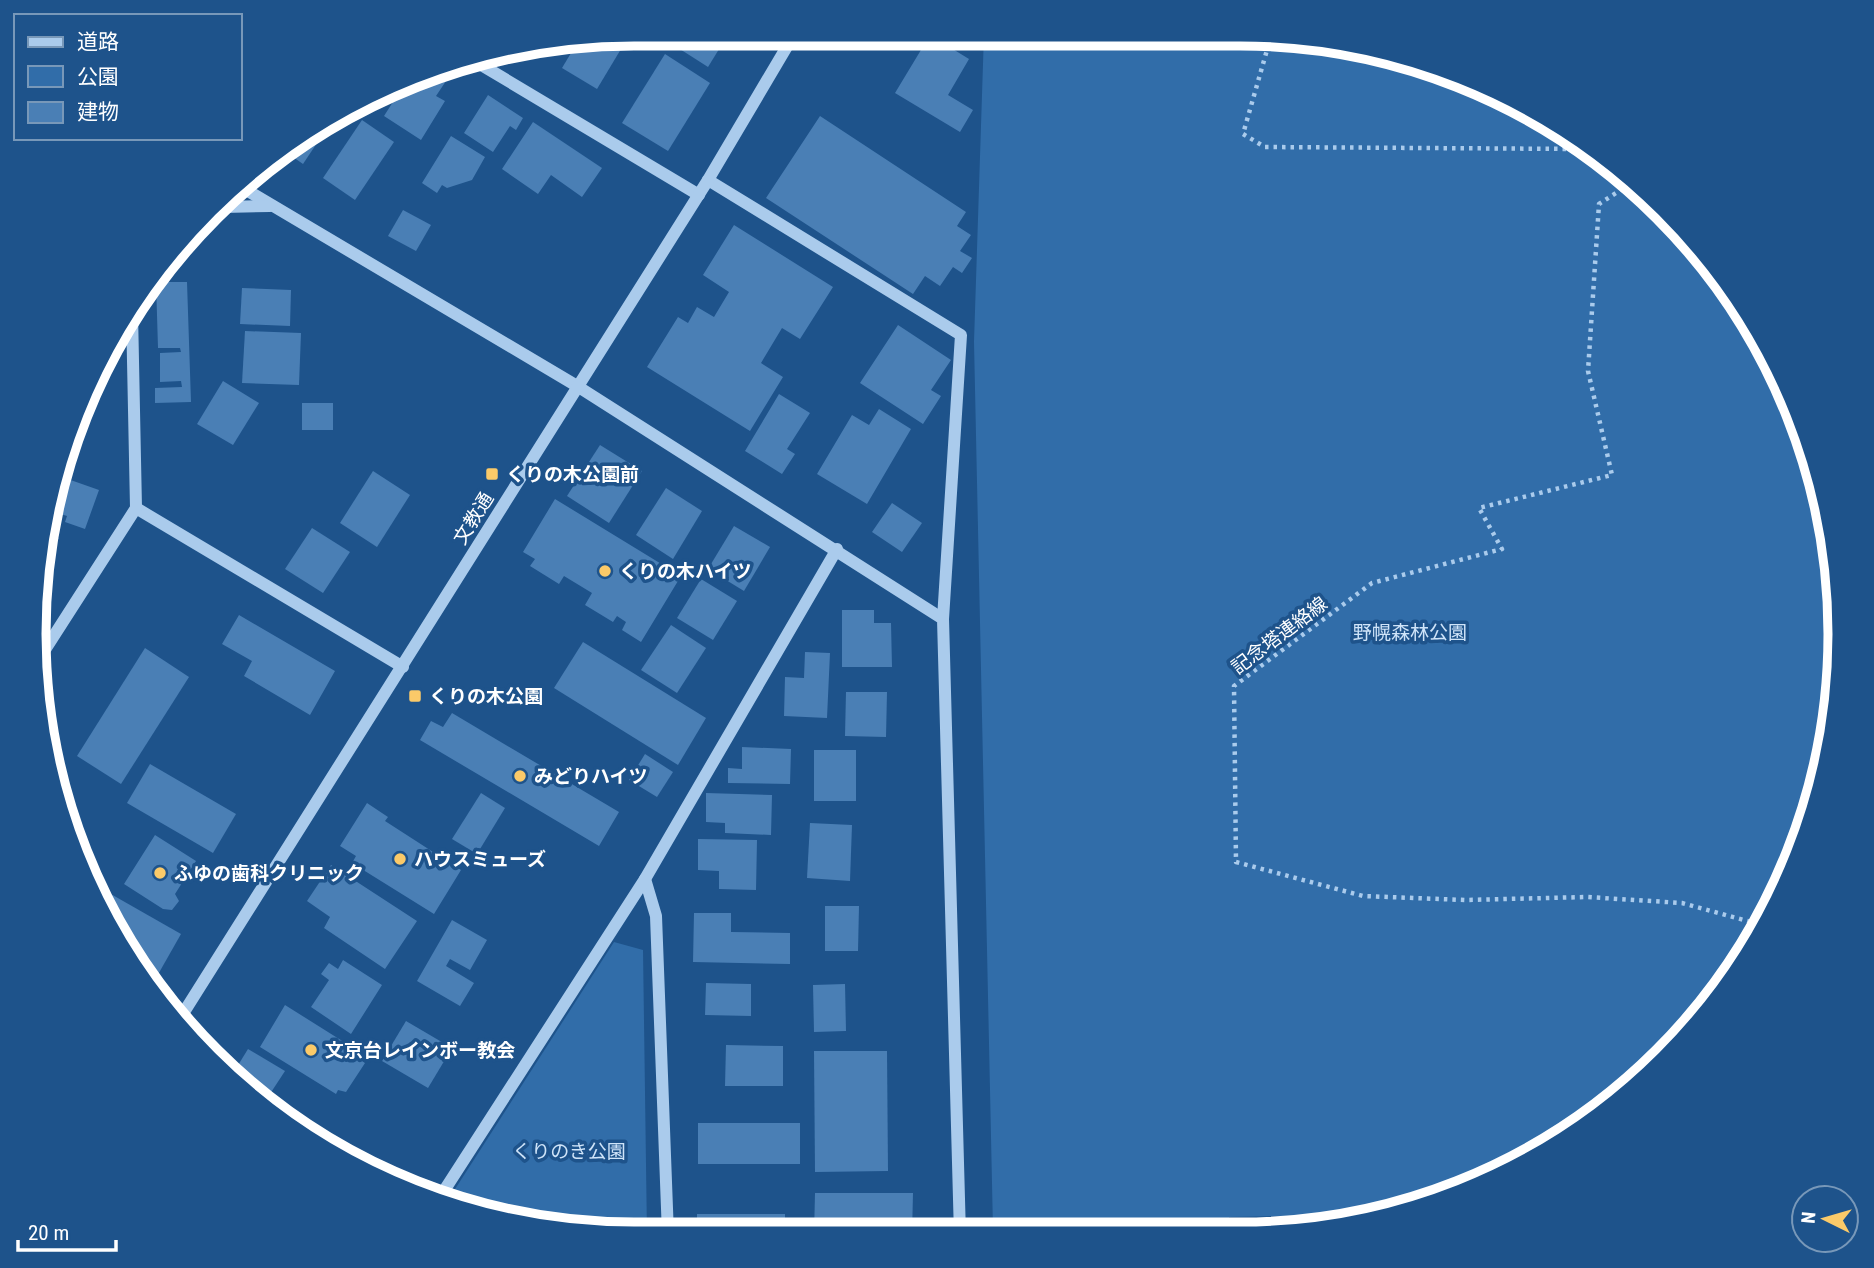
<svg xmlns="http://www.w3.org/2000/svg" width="1874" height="1268" viewBox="0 0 1874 1268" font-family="'Roboto Condensed','Noto Sans JP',sans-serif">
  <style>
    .green { fill: #316da9 }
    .building { fill: #4a7fb5 }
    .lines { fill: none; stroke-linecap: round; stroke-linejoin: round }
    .path { stroke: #aacbec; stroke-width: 4.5; stroke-dasharray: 3.5 5; stroke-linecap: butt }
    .minor { stroke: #aacbec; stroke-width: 12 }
    .poi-dot { fill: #fbca69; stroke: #1e538b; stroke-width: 2.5 }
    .labels { text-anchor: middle; stroke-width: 7; stroke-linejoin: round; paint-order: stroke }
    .poi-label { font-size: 19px; font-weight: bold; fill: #fff; stroke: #1e538b; text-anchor: start }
    .street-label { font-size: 19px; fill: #fff; stroke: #1e538b }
    .park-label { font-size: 19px; fill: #cfe4f9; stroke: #1e538b }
    .rim { fill: none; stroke: #fff; stroke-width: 9 }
  </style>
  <rect width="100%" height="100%" fill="#1e538b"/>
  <g class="green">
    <polygon points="984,33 1240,33 1357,45 1506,95 1665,209 1739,300 1795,404 1829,516 1841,634 1829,751 1795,864 1740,967 1665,1058 1574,1133 1470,1189 1387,1214 1229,1217 1229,1235 999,1235 993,1230 974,342"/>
    <polygon points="614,942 643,950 647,1235 517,1223 448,1200"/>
  </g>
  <g class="building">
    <polygon points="678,33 729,33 708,67 672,44"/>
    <polygon points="630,34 597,89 562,68 577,43"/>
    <polygon points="930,35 969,59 948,95 973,110 960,132 895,93"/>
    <polygon points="549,47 543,57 535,51 529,60 517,52"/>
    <polygon points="665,54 710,83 668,151 622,123"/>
    <polygon points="430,71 446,81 436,96 445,101 421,140 384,116 405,83"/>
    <polygon points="488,95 523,118 516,130 510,126 493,152 464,133"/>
    <polygon points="820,116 966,212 957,226 971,235 960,251 972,258 962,273 953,267 940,286 925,276 913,294 766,198"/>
    <polygon points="362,120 394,142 355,200 323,178"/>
    <polygon points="533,122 602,168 582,197 551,175 538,194 502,169"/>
    <polygon points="314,128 323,134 303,164 283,150 300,135"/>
    <polygon points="451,136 485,157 472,180 447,188 442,185 437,193 422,183"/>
    <polygon points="403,210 431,225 416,251 388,236"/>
    <polygon points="734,225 833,287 800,339 782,328 761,363 783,377 750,431 647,367 678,317 688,323 697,307 714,317 729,292 703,275"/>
    <polygon points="156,282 187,282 191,402 155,403 155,388 182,387 181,381 160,382 160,353 181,352 180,348 158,348"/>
    <polygon points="242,288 291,290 290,326 240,324"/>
    <polygon points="898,325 951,360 931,390 941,396 923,424 860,383"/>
    <polygon points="245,331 301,333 299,385 242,383"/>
    <polygon points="223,381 259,403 233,445 197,424"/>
    <polygon points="779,394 810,413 787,449 795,454 782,474 745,451"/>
    <rect x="302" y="403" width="31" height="27"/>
    <polygon points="879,409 911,429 867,504 817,474 852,415 869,425"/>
    <polygon points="600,445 642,471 609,523 567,496"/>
    <polygon points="373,471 410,495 377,547 340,523"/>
    <polygon points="62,477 99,490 85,529 65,522 67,516 54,512"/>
    <polygon points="666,488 702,511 673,559 636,535"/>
    <polygon points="555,499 681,576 641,642 622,630 626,622 617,616 613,622 585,605 592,593 564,576 559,584 530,566 535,559 523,552"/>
    <polygon points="892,503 922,523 902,552 872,532"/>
    <polygon points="734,526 770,547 744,591 708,569"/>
    <polygon points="312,528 350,552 323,593 285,569"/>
    <polygon points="49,533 59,538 40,575 39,574"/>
    <polygon points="701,579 737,601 713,640 677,618"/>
    <polygon points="842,610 874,610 874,623 891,623 892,667 842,667"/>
    <polygon points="239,615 335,671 310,715 244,676 252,661 222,644"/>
    <polygon points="671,625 706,648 677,693 641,670"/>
    <polygon points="583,642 706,718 678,765 554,688"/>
    <polygon points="145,648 189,677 121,784 77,756"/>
    <polygon points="805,652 830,653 827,718 784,716 785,677 804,678"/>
    <polygon points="846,692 887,692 886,737 845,736"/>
    <polygon points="452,713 619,812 599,846 420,740 431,721 443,727"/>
    <polygon points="742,747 791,749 790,784 728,783 728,768 742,769"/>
    <rect x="814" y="750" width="42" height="51"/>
    <polygon points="645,754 673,772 657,797 629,780"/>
    <polygon points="150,764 236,814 213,853 127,803"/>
    <polygon points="481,793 505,808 477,854 452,839"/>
    <polygon points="706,793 772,795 771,835 725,833 725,823 706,822"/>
    <polygon points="367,803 388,817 385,821 461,870 434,914 352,863 356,856 340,846"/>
    <polygon points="810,823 852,825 850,881 807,878"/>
    <polygon points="155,835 196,861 175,894 179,901 172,910 163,909 124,884"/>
    <polygon points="698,839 757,840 756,890 719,889 719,871 698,870"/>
    <polygon points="331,865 417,921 385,969 324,928 330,917 307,901"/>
    <polygon points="95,885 181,934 156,978 140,968 114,934"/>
    <polygon points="825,906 859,906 858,951 825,951"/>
    <polygon points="694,913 731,913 731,932 790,933 790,964 693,962"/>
    <polygon points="452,920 487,940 470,970 450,959 446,966 474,983 460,1006 417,981"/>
    <polygon points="343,960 382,985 351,1034 311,1007 329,980 321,974 329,963 338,969"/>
    <polygon points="706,983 751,984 751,1016 705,1015"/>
    <polygon points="845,984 846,1031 814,1032 813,985"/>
    <polygon points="285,1005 363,1054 359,1059 365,1063 346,1092 338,1090 336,1094 260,1047"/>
    <polygon points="406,1021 452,1048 428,1088 382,1061"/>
    <polygon points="726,1045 783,1046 783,1086 725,1086"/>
    <polygon points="248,1049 285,1071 266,1100 232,1075"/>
    <polygon points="814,1051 887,1051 888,1171 815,1172"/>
    <rect x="698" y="1123" width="102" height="41"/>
    <polygon points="815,1193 913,1193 912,1235 814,1235"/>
    <polygon points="697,1214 785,1214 785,1227 804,1227 804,1235 697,1235"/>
  </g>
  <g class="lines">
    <g class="path">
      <polyline points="1271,36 1243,134 1265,147 1581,149"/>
      <polyline points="1630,184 1599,204 1588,371 1612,475 1479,508 1502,549 1372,583 1234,686 1236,862 1363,896 1465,900 1587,897 1682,903 1762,925"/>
    </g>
    <g class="minor">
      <polyline points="473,60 699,195"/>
      <polyline points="708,180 961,335 943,619"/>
      <polyline points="243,188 577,386 943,619 960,1235"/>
      <polyline points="223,207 270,206"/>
      <polyline points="136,508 403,667"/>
      <polyline points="39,659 136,508 132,312"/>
      <polyline points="645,879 656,916 668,1235"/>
      <polyline points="179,1020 708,180 795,33"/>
      <polyline points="440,1197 645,879 837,549"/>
    </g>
  </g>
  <g class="poi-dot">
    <rect x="485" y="467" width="14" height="14" rx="3.5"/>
    <circle cx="605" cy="571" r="7"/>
    <rect x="408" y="689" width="14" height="14" rx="3.5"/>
    <circle cx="520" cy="776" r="7"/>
    <circle cx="400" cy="859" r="7"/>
    <circle cx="160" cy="873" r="7"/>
    <circle cx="311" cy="1050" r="7"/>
  </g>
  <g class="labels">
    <g class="poi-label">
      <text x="506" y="481">くりの木公園前</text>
      <text x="619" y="578">くりの木ハイツ</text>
      <text x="429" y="703">くりの木公園</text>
      <text x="534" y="783">みどりハイツ</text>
      <text x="414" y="866">ハウスミューズ</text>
      <text x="174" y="880">ふゆの歯科クリニック</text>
      <text x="325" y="1057">文京台レインボー教会</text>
    </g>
    <g class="street-label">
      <text transform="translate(473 518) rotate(-58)" y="7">文教通</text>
      <text transform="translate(1279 635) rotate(-37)" y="7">記念塔連絡線</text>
    </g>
    <g class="park-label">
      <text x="1410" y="639">野幌森林公園</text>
      <text x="569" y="1158">くりのき公園</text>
    </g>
  </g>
  <path d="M0 0H1874V1268H0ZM634 46H1240A588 588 0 0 1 1828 634V634A588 588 0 0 1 1240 1222H634A588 588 0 0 1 46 634V634A588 588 0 0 1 634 46Z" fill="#1e538b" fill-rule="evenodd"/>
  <path class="rim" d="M634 46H1240A588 588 0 0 1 1828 634V634A588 588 0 0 1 1240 1222H634A588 588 0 0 1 46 634V634A588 588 0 0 1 634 46Z"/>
  <rect x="14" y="14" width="228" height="126" fill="#1e538b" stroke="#7898b9" stroke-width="2"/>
  <rect x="28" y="37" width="35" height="10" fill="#aacbec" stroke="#7898b9" stroke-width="2"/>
  <text x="77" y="49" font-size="21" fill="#ffffff">道路</text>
  <rect x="28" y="66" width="35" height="21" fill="#316da9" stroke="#7898b9" stroke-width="2"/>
  <text x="77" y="84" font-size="21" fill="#ffffff">公園</text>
  <rect x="28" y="102" width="35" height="21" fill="#4a7fb5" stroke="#7898b9" stroke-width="2"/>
  <text x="77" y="119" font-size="21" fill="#ffffff">建物</text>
  <g transform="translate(1825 1219) rotate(275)"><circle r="33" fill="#1e538b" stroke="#7898b9" stroke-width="2"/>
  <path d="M0-5L12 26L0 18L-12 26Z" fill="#fbca69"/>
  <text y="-10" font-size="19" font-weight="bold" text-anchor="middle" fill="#ffffff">N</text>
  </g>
  <path d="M18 1240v10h98v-10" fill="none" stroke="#ffffff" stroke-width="3.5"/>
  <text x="28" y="1240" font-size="21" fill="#ffffff" stroke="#1e538b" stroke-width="5" paint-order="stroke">20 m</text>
</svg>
